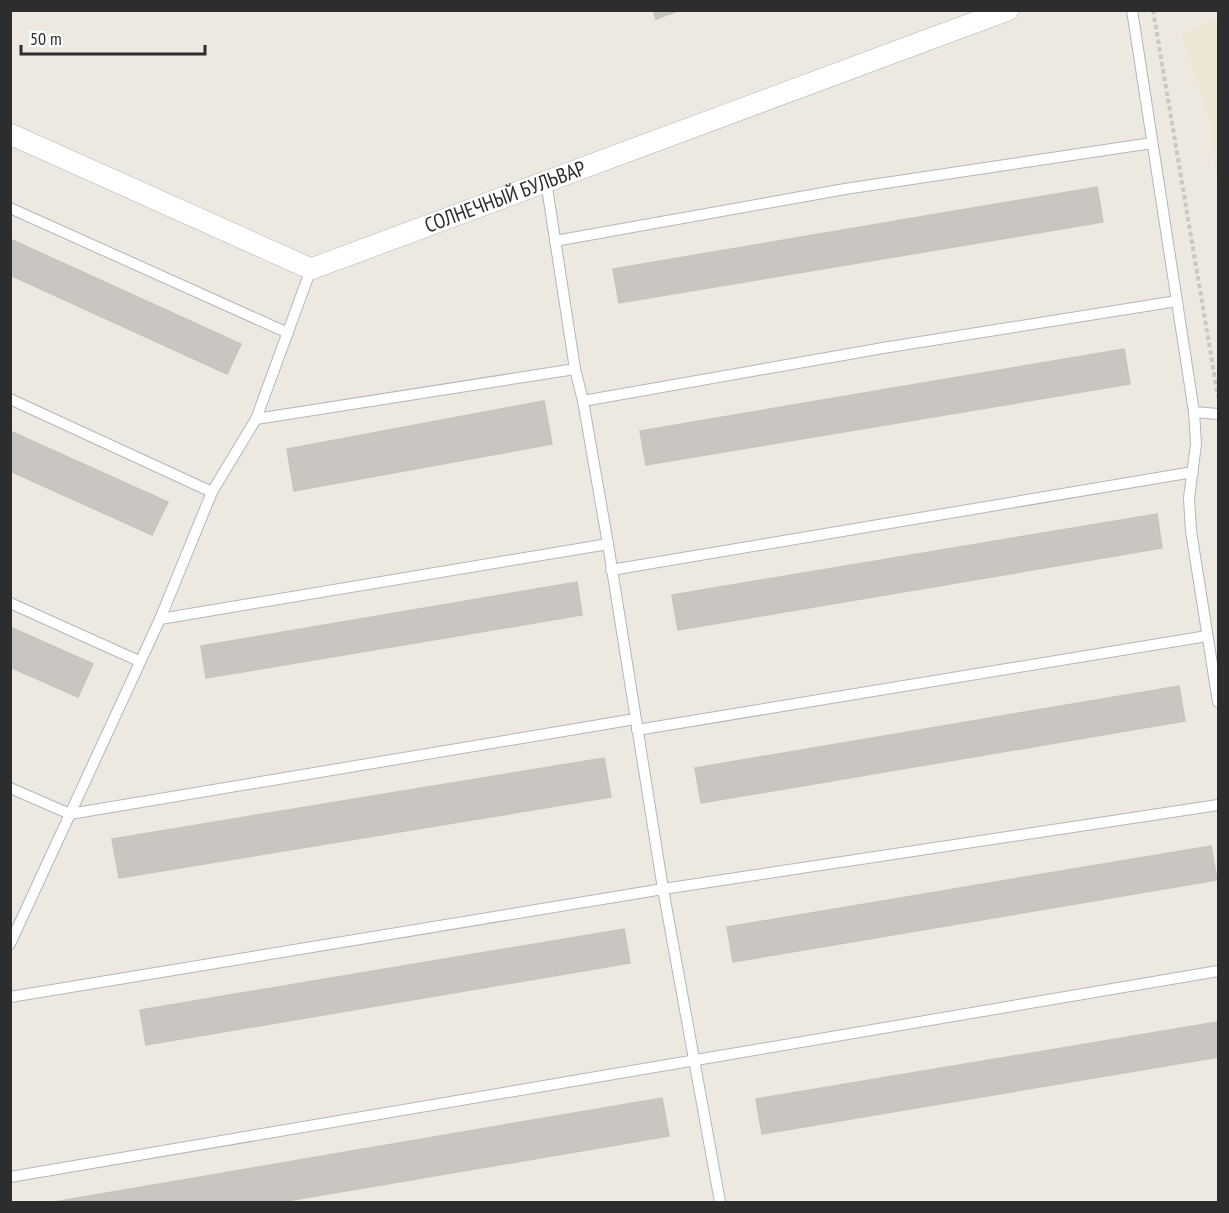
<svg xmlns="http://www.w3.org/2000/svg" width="1229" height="1213" viewBox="0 0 1229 1213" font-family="'PT Sans Narrow',sans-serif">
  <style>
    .education { fill: #ede6d2 }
    .building { fill: #c9c5c0; stroke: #c8c4ba; stroke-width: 1.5 }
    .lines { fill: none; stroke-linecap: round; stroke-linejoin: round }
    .service-casing { stroke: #b4b6bf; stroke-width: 12 }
    .minor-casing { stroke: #b4b6bf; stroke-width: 22 }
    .path { stroke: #c8c8c8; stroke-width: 4; stroke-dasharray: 4.5 3; stroke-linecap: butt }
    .service { stroke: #fff; stroke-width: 10 }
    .minor { stroke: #fff; stroke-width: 21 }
    .labels { text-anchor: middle; stroke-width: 4.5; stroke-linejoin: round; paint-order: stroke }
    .street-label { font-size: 21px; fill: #2d2d2d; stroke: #fff }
  </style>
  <rect width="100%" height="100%" fill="#ede9e1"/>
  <polygon class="education" points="1218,19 1218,195 1211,123 1182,35"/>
  <g class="building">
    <polygon points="653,10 680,10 656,19"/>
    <polygon points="1097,187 1103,222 619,303 613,269"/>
    <polygon points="10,239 241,344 227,374 10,275"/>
    <polygon points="1124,349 1130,384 646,465 640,431"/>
    <polygon points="544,401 552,444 294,491 287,449"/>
    <polygon points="10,431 168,502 152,535 10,471"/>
    <polygon points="1157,514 1162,548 678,630 672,595"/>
    <polygon points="577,582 582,615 206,678 201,646"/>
    <polygon points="10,627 93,664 78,697 10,667"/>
    <polygon points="1179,686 1185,721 701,803 695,768"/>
    <polygon points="604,758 611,797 119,878 112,839"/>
    <polygon points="1211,846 1217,880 733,962 727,927"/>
    <polygon points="624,929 630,963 146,1045 140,1010"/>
    <polygon points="1218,1022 1218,1057 762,1134 756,1099"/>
    <polygon points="662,1098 669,1136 281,1202 54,1202"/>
  </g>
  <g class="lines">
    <g class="service-casing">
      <g id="service">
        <polyline points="1132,10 1194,412 1218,414"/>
        <polyline points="546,181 575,369 583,401 608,544 663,889 720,1202"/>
        <polyline points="10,208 288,333"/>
        <polyline points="555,241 845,189 1152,143"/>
        <polyline points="10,399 212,492"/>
        <polyline points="583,401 883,348 1177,301"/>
        <polyline points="1194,412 1196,444 1189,498 1191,531 1218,702"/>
        <polyline points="256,419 575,369"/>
        <polyline points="611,570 1193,472"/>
        <polyline points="10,603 139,661"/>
        <polyline points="160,619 608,544"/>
        <polyline points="637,730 1207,636"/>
        <polyline points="10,788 70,814 635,719"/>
        <polyline points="10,944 160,619 212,492 256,419 311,269"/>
        <polyline points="10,997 663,889 1218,805"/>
        <polyline points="10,1177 1218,971"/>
      </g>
    </g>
    <g class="minor-casing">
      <g id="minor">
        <path id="s1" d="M10,134L311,269L1008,10"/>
      </g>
    </g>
    <polyline class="path" points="1153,10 1218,397"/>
    <use href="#service" class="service"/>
    <use href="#minor" class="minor"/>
  </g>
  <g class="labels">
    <g class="street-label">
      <text dy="7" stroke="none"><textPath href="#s1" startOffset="537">СОЛНЕЧНЫЙ БУЛЬВАР</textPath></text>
    </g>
  </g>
  <rect width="1229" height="1213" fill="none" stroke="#2d2d2d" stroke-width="24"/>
  <path d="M21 45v9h184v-9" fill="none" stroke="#2d2d2d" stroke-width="3"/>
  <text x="30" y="45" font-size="18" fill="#2d2d2d" stroke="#ffffff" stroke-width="4.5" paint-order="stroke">50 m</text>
</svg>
